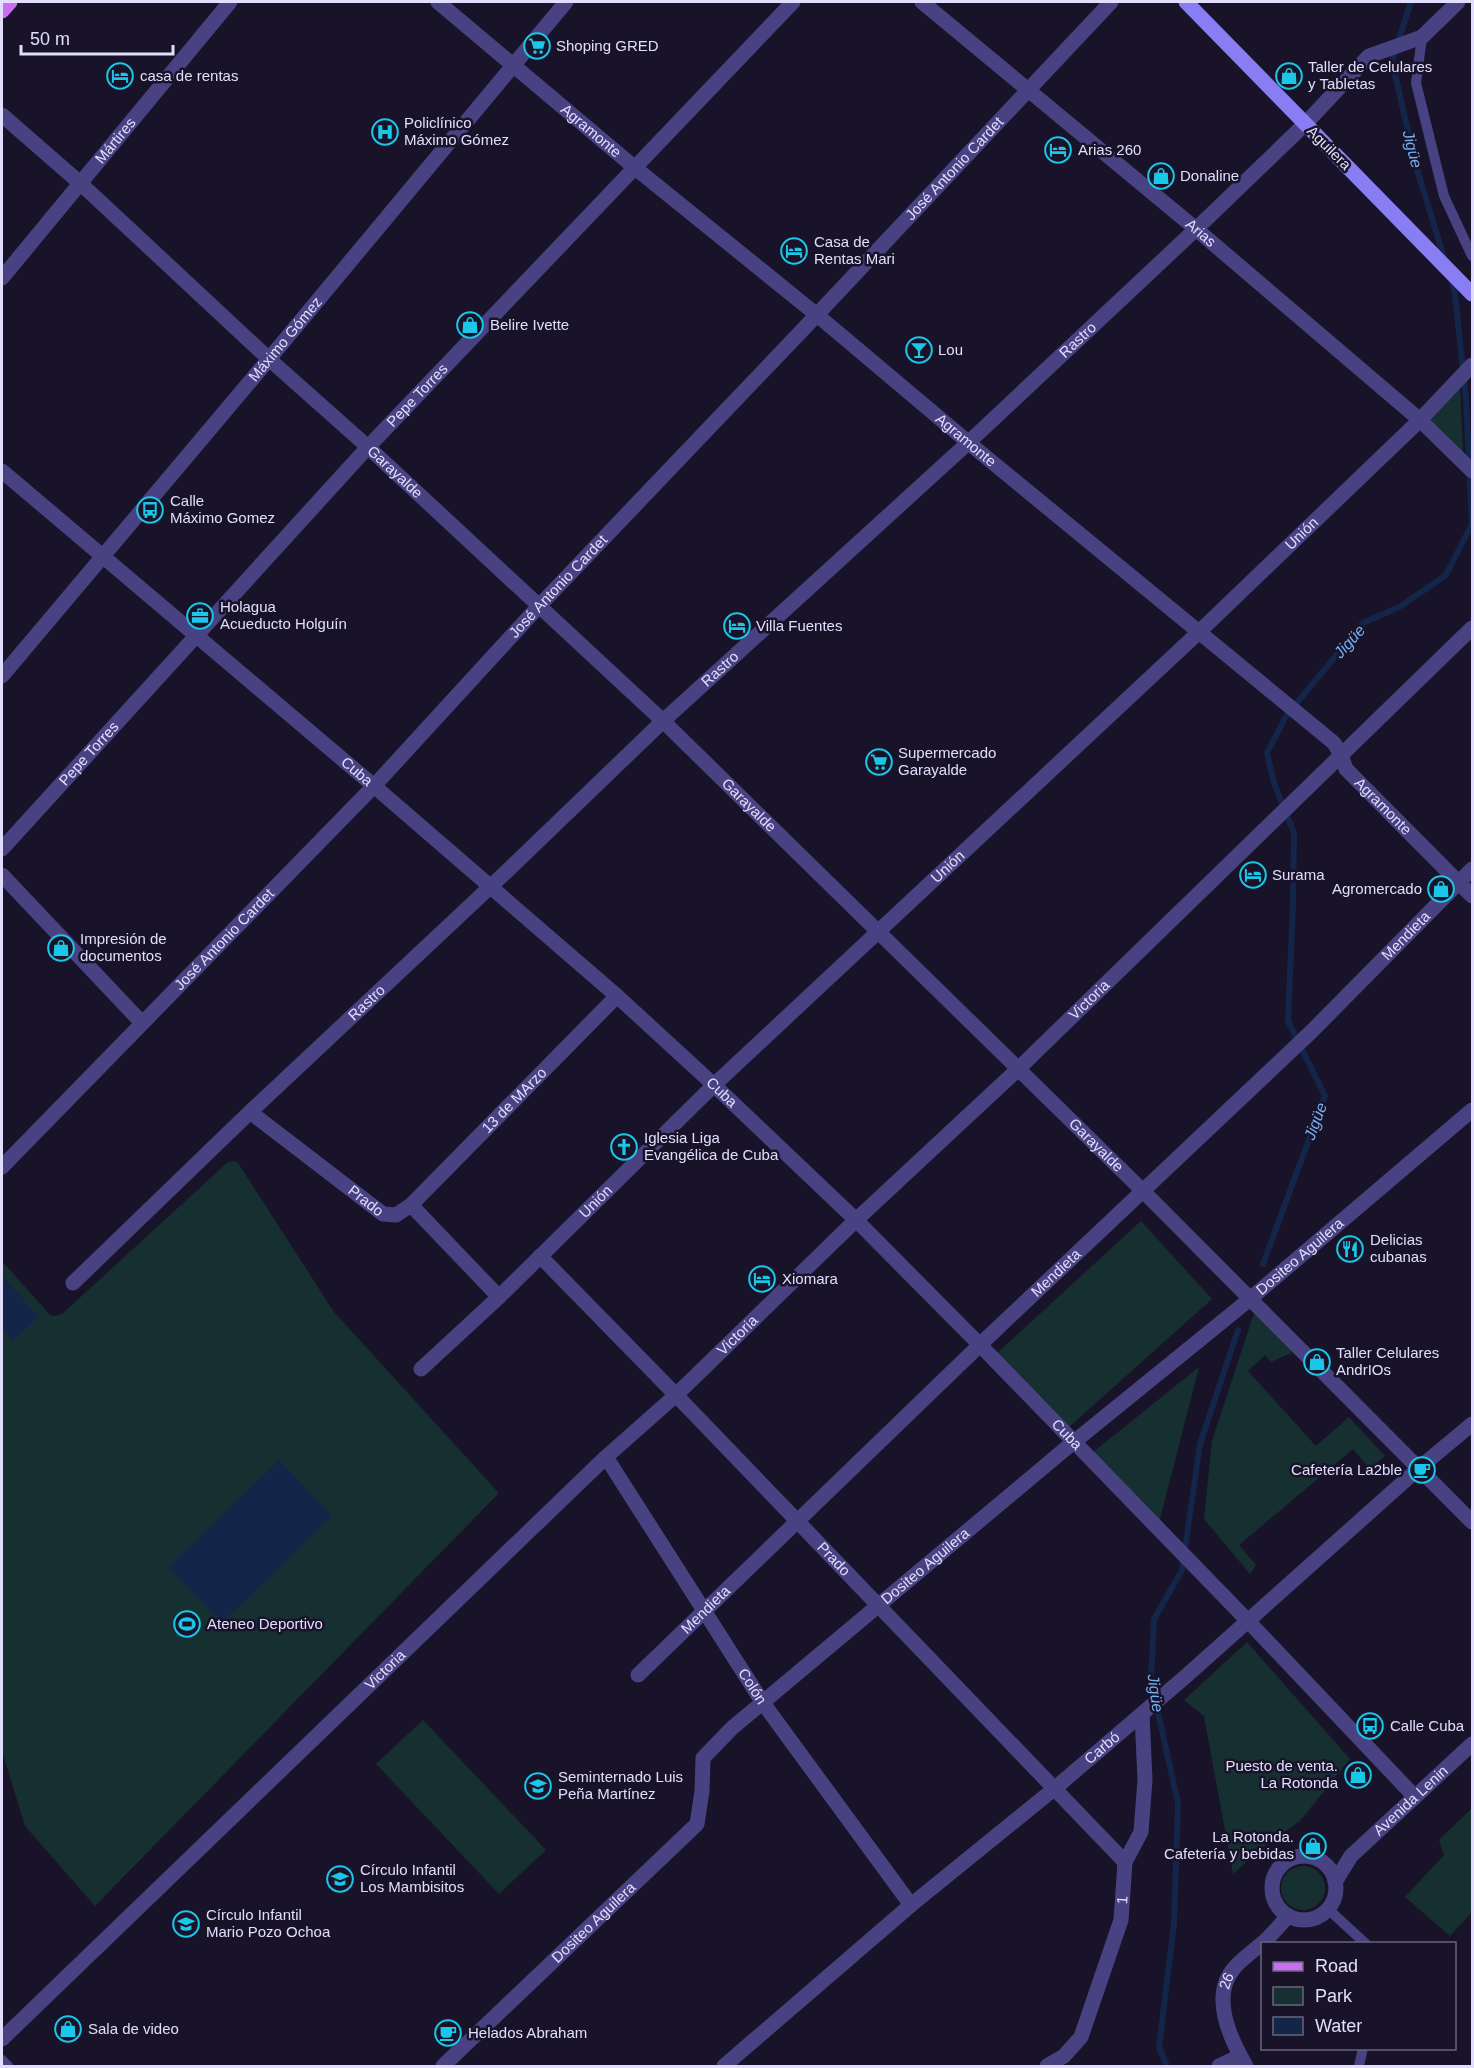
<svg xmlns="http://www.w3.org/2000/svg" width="1474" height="2068" viewBox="0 0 1474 2068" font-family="Helvetica,sans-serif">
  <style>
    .green { fill: #163031 }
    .water { fill: #14254a }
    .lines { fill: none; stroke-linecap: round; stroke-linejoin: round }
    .stream { stroke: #14254a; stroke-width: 6 }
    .service { stroke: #494282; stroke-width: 10 }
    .minor { stroke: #494282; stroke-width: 15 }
    .tertiary { stroke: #494282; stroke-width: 15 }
    .secondary { stroke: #887df3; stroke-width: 15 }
    .primary { stroke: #c96ef1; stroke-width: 15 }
    .labels { text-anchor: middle; stroke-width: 5; stroke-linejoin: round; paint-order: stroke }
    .poi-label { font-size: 15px; fill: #e2ddfc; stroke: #181328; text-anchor: start }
    .street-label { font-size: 15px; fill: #e2ddfc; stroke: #181328 }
    .water-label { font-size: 16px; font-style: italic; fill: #75aff2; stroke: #181328 }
  </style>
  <rect width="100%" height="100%" fill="#181328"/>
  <g class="green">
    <polygon points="1460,385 1463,452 1427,419"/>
    <polygon points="234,1161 238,1163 334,1312 497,1491 498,1494 95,1906 25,1826 2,1751 2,1261 50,1315 55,1316 62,1314 228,1162"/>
    <polygon points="1141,1221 1212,1299 1068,1428 996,1354"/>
    <polygon points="1255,1310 1295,1351 1271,1362 1265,1355 1248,1371 1316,1446 1349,1417 1385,1456 1370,1469 1353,1449 1239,1545 1256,1565 1250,1574 1204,1519 1212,1441"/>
    <polygon points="1199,1367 1159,1523 1092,1453"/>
    <polygon points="1247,1642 1350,1759 1300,1821 1259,1850 1233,1874 1204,1716 1184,1700"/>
    <polygon points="423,1720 546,1850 499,1894 376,1764"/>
    <polygon points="1472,1808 1472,1912 1450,1936 1405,1897 1444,1855 1439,1840"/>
    <circle cx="1303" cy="1888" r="22"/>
  </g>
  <g class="water">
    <polygon points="2,1275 39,1317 12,1341 2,1329"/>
    <polygon points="279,1460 332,1516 222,1623 169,1567"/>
  </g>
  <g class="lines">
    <g class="stream">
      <polyline points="1411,2 1392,61 1416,166 1445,261"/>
      <polyline points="1263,1264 1325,1096 1288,1021 1293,904 1294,833 1274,783 1267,753 1286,716 1363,623 1401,606 1446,575 1472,524 1466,399 1455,294 1451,279"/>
      <polyline points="1167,2066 1159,2047 1174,1923 1178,1804 1151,1680 1154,1619 1182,1570 1200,1444 1238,1330"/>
    </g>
    <g class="service">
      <polyline points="1422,37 1416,83 1444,196 1472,256"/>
      <polyline points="1328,1909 1366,1944"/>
      <polyline points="2,2060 8,2066"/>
      <polyline points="1359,2066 1363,2048"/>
    </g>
    <g class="minor">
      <path id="s1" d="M438,2L634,167L817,315L975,448L1334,743L1341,755L1346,769L1472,896"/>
      <path id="s2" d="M2,278L230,2"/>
      <path id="s3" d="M2,849L368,447L793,2"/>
      <polyline points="2,875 142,1023"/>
      <path id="s4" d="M250,1112L383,1214L396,1215L411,1205L499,1297"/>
      <path id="s5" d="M2,1167L374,786L540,605L811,321L1111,2"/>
      <path id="s6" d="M411,1205L617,996"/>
      <path id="s7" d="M540,1256L676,1395L1125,1862"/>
      <path id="s8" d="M73,1283L250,1112L505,873L663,721L969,442L1196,229L1305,124L1369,56L1422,37L1458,2"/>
      <path id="s9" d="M421,1369L499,1297L714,1085L1199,632L1420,420L1472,365"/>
      <path id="s10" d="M606,1457L763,1703L911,1905"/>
      <path id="s11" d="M638,1675L986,1339L1311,1032L1472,869"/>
      <path id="s12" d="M2,2039L606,1457L676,1395L856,1220L1016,1071L1472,628"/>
      <path id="s13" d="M443,2066L697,1824L702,1791L703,1758L732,1728L1064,1450L1250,1299L1472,1110"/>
      <path id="s14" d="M1047,2066L1064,2056L1081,2037L1121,1920L1125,1862L1141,1832L1145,1780L1142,1714"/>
      <polyline points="1219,2066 1240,2056"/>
    </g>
    <g class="tertiary">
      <path id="s15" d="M922,2L1196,229L1420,420L1472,471"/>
      <path id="s16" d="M2,115L80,183L269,359L368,447L663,721L1143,1191L1472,1522"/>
      <path id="s17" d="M2,471L374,786L617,996L714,1085L856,1220L980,1345L1248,1621L1415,1797"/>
      <path id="s18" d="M2,676L269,359L566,2"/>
      <circle cx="1304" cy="1888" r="32"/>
      <path id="s19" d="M1335,1882L1351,1856L1472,1744"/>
      <path id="s20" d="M724,2066L911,1905L1054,1789L1185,1677L1418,1469L1472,1424"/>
      <path id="s21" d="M1246,2066C1231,2040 1209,1996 1235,1967C1244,1957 1256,1949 1266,1940C1274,1932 1281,1924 1288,1916"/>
    </g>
    <polyline class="secondary" points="1186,2 1472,294"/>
    <polyline class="primary" points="2,11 10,2"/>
  </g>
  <defs>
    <g id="supermarket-ring" transform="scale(1.35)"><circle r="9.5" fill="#181328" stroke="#1bc7e9" stroke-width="1.5"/><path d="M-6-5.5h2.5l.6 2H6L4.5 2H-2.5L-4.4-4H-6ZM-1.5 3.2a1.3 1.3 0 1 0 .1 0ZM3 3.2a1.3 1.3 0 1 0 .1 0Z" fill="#1bc7e9"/></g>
    <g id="hotel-ring" transform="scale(1.35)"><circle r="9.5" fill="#181328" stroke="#1bc7e9" stroke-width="1.5"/><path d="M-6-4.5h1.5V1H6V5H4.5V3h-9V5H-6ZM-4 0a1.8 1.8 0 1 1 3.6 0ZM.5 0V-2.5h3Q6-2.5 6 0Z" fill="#1bc7e9"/></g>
    <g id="shop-ring" transform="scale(1.35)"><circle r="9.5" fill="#181328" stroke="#1bc7e9" stroke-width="1.5"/><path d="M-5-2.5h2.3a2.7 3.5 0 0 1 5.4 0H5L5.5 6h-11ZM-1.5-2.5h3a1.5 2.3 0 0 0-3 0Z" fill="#1bc7e9"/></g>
    <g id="hospital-ring" transform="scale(1.35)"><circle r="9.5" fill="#181328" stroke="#1bc7e9" stroke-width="1.5"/><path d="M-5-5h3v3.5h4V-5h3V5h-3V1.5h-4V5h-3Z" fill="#1bc7e9"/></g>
    <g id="bar-ring" transform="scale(1.35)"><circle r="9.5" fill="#181328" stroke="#1bc7e9" stroke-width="1.5"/><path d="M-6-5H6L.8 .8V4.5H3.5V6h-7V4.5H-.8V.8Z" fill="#1bc7e9"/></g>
    <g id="bus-ring" transform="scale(1.35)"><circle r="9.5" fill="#181328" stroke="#1bc7e9" stroke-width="1.5"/><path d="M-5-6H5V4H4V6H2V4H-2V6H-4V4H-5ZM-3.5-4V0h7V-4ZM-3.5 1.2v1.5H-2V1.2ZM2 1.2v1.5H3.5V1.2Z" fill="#1bc7e9"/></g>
    <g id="office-ring" transform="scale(1.35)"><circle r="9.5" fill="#181328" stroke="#1bc7e9" stroke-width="1.5"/><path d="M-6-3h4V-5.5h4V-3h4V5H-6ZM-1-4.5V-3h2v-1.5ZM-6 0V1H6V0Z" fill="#1bc7e9"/></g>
    <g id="church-ring" transform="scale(1.35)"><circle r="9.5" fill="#181328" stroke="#1bc7e9" stroke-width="1.5"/><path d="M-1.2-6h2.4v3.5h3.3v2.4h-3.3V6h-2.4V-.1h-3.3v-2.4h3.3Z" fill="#1bc7e9"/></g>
    <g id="restaurant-ring" transform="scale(1.35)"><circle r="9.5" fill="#181328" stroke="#1bc7e9" stroke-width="1.5"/><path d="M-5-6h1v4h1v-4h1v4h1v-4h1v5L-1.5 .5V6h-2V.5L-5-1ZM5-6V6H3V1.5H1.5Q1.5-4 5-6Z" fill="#1bc7e9"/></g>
    <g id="cafe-ring" transform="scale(1.35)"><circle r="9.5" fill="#181328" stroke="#1bc7e9" stroke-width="1.5"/><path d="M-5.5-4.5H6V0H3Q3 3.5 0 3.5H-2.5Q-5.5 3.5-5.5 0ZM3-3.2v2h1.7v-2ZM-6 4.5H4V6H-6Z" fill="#1bc7e9"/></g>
    <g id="stadium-ring" transform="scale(1.35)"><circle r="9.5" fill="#181328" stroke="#1bc7e9" stroke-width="1.5"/><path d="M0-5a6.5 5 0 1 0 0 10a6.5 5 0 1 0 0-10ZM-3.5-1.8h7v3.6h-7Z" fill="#1bc7e9"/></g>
    <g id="school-ring" transform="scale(1.35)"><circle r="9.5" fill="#181328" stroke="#1bc7e9" stroke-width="1.5"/><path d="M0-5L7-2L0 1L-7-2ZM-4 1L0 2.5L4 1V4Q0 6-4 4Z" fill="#1bc7e9"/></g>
  </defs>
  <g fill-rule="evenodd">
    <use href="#supermarket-ring" x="537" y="46"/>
    <use href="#hotel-ring" x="120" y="76"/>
    <use href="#shop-ring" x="1289" y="76"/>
    <use href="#hospital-ring" x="385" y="132"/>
    <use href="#hotel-ring" x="1058" y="150"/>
    <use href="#shop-ring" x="1161" y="176"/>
    <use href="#hotel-ring" x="794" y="251"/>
    <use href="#shop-ring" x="470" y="325"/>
    <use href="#bar-ring" x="919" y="350"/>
    <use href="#bus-ring" x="150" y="510"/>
    <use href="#office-ring" x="200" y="616"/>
    <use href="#hotel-ring" x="737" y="626"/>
    <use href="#supermarket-ring" x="879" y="762"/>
    <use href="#hotel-ring" x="1253" y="875"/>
    <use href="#shop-ring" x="1441" y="889"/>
    <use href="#shop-ring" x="61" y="948"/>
    <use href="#church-ring" x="624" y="1147"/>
    <use href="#restaurant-ring" x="1350" y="1249"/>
    <use href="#hotel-ring" x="762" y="1279"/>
    <use href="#shop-ring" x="1317" y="1362"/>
    <use href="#cafe-ring" x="1422" y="1470"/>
    <use href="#stadium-ring" x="187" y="1624"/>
    <use href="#bus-ring" x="1370" y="1726"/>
    <use href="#shop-ring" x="1358" y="1775"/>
    <use href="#school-ring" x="538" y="1786"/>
    <use href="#shop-ring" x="1313" y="1846"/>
    <use href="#school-ring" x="340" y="1879"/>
    <use href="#school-ring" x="186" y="1924"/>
    <use href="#shop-ring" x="68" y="2029"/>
    <use href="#cafe-ring" x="448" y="2033"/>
  </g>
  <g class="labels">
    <g class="poi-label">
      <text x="556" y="51">Shoping GRED</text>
      <text x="1308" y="72">Taller de Celulares<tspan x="1308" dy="17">y Tabletas</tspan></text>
      <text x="140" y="81">casa de rentas</text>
      <text x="404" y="128">Policlínico<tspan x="404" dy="17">Máximo Gómez</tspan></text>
      <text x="1078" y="155">Arias 260</text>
      <text x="1180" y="181">Donaline</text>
      <text x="814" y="247">Casa de<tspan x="814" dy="17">Rentas Mari</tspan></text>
      <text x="490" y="330">Belire Ivette</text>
      <text x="938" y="355">Lou</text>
      <text x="170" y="506">Calle<tspan x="170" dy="17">Máximo Gomez</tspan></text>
      <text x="220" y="612">Holagua<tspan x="220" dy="17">Acueducto Holguín</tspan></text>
      <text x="756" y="631">Villa Fuentes</text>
      <text x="898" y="758">Supermercado<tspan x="898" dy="17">Garayalde</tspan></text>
      <text x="1272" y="880">Surama</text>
      <text x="1422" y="894" text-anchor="end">Agromercado</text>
      <text x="80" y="944">Impresión de<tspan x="80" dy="17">documentos</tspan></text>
      <text x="644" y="1143">Iglesia Liga<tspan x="644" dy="17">Evangélica de Cuba</tspan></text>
      <text x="1370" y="1245">Delicias<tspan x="1370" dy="17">cubanas</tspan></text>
      <text x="782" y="1284">Xiomara</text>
      <text x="1336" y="1358">Taller Celulares<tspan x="1336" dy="17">AndrIOs</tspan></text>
      <text x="1402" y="1475" text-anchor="end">Cafetería La2ble</text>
      <text x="207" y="1629">Ateneo Deportivo</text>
      <text x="1390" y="1731">Calle Cuba</text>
      <text x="1338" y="1771" text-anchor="end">Puesto de venta.<tspan x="1338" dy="17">La Rotonda</tspan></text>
      <text x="558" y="1782">Seminternado Luis<tspan x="558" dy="17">Peña Martínez</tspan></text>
      <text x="1294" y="1842" text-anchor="end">La Rotonda.<tspan x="1294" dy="17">Cafetería y bebidas</tspan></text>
      <text x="360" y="1875">Círculo Infantil<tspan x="360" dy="17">Los Mambisitos</tspan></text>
      <text x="206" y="1920">Círculo Infantil<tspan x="206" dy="17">Mario Pozo Ochoa</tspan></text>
      <text x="88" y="2034">Sala de video</text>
      <text x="468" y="2038">Helados Abraham</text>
    </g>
    <g class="street-label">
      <text dy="5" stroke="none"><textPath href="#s1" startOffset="200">Agramonte</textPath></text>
      <text dy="5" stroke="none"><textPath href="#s2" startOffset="178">Mártires</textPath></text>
      <text transform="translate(1329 148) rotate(45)" y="5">Aguilera</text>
      <text dy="5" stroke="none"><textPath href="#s5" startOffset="1380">José Antonio Cardet</textPath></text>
      <text dy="5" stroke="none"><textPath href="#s15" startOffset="362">Arias</textPath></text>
      <text dy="5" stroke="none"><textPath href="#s18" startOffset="440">Máximo Gómez</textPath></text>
      <text dy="5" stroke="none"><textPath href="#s8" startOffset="1378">Rastro</textPath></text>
      <text dy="5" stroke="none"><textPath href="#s3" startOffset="615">Pepe Torres</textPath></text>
      <text dy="5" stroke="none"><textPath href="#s1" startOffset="686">Agramonte</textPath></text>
      <text dy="5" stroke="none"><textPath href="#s16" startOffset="531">Garayalde</textPath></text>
      <text dy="5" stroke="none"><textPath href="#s9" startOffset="1214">Unión</textPath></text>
      <text dy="5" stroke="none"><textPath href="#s5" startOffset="804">José Antonio Cardet</textPath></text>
      <text dy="5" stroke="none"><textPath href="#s8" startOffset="892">Rastro</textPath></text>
      <text dy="5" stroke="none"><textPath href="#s3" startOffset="129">Pepe Torres</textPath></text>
      <text dy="5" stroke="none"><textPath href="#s17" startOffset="465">Cuba</textPath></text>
      <text dy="5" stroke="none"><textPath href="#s16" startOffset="1017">Garayalde</textPath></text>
      <text dy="5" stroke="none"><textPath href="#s1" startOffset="1244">Agramonte</textPath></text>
      <text dy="5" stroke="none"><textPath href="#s9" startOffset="728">Unión</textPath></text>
      <text dy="5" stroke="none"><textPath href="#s11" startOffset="1066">Mendieta</textPath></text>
      <text dy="5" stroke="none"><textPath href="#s5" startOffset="318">José Antonio Cardet</textPath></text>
      <text dy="5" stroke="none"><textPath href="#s12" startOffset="1504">Victoria</textPath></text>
      <text dy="5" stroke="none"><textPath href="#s8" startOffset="406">Rastro</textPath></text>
      <text dy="5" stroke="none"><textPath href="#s17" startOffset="951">Cuba</textPath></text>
      <text dy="5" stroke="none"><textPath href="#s6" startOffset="147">13 de MArzo</textPath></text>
      <text dy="5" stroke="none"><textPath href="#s16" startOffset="1503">Garayalde</textPath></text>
      <text dy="5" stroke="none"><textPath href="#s4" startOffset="146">Prado</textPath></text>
      <text dy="5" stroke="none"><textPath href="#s9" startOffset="242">Unión</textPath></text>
      <text dy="5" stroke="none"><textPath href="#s13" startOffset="1197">Dositeo Aguilera</textPath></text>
      <text dy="5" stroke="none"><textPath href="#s11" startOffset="580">Mendieta</textPath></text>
      <text dy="5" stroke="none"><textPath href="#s12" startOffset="1018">Victoria</textPath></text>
      <text dy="5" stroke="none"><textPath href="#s17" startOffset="1437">Cuba</textPath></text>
      <text dy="5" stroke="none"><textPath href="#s7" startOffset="422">Prado</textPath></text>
      <text dy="5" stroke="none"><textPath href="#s13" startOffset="711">Dositeo Aguilera</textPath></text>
      <text dy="5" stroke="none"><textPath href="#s11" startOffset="94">Mendieta</textPath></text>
      <text dy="5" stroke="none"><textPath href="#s12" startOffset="532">Victoria</textPath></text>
      <text dy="5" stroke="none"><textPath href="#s10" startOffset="272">Colón</textPath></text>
      <text dy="5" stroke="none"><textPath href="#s20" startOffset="494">Carbó</textPath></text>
      <text dy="5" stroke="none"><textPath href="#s19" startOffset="112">Avenida Lenin</textPath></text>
      <text dy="5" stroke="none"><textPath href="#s14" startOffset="189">1</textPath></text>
      <text dy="5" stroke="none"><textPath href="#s13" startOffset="208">Dositeo Aguilera</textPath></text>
      <text dy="5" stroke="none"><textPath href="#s21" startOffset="90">26</textPath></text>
    </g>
    <g class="water-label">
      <text transform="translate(1413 149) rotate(76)" y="6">Jigüe</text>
      <text transform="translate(1349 641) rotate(-48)" y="6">Jigüe</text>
      <text transform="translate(1315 1121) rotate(-70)" y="6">Jigüe</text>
      <text transform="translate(1156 1693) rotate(82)" y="6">Jigüe</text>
    </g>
  </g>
  <rect width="1474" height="2068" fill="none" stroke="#e2ddfc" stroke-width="6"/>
  <rect x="1261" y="1942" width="195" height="108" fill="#181328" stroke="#69647d" stroke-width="1.5"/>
  <rect x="1273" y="1962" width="30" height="9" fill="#c96ef1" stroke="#69647d" stroke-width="1.5"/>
  <text x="1315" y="1972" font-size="18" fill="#e2ddfc">Road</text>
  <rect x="1273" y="1987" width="30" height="18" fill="#163031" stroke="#69647d" stroke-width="1.5"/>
  <text x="1315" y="2002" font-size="18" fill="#e2ddfc">Park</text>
  <rect x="1273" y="2017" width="30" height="18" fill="#14254a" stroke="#69647d" stroke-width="1.5"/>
  <text x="1315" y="2032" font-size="18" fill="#e2ddfc">Water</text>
  <path d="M21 45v9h152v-9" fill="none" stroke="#e2ddfc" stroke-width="3"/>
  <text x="30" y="45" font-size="18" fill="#e2ddfc" stroke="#181328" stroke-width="4.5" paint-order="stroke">50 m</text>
</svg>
